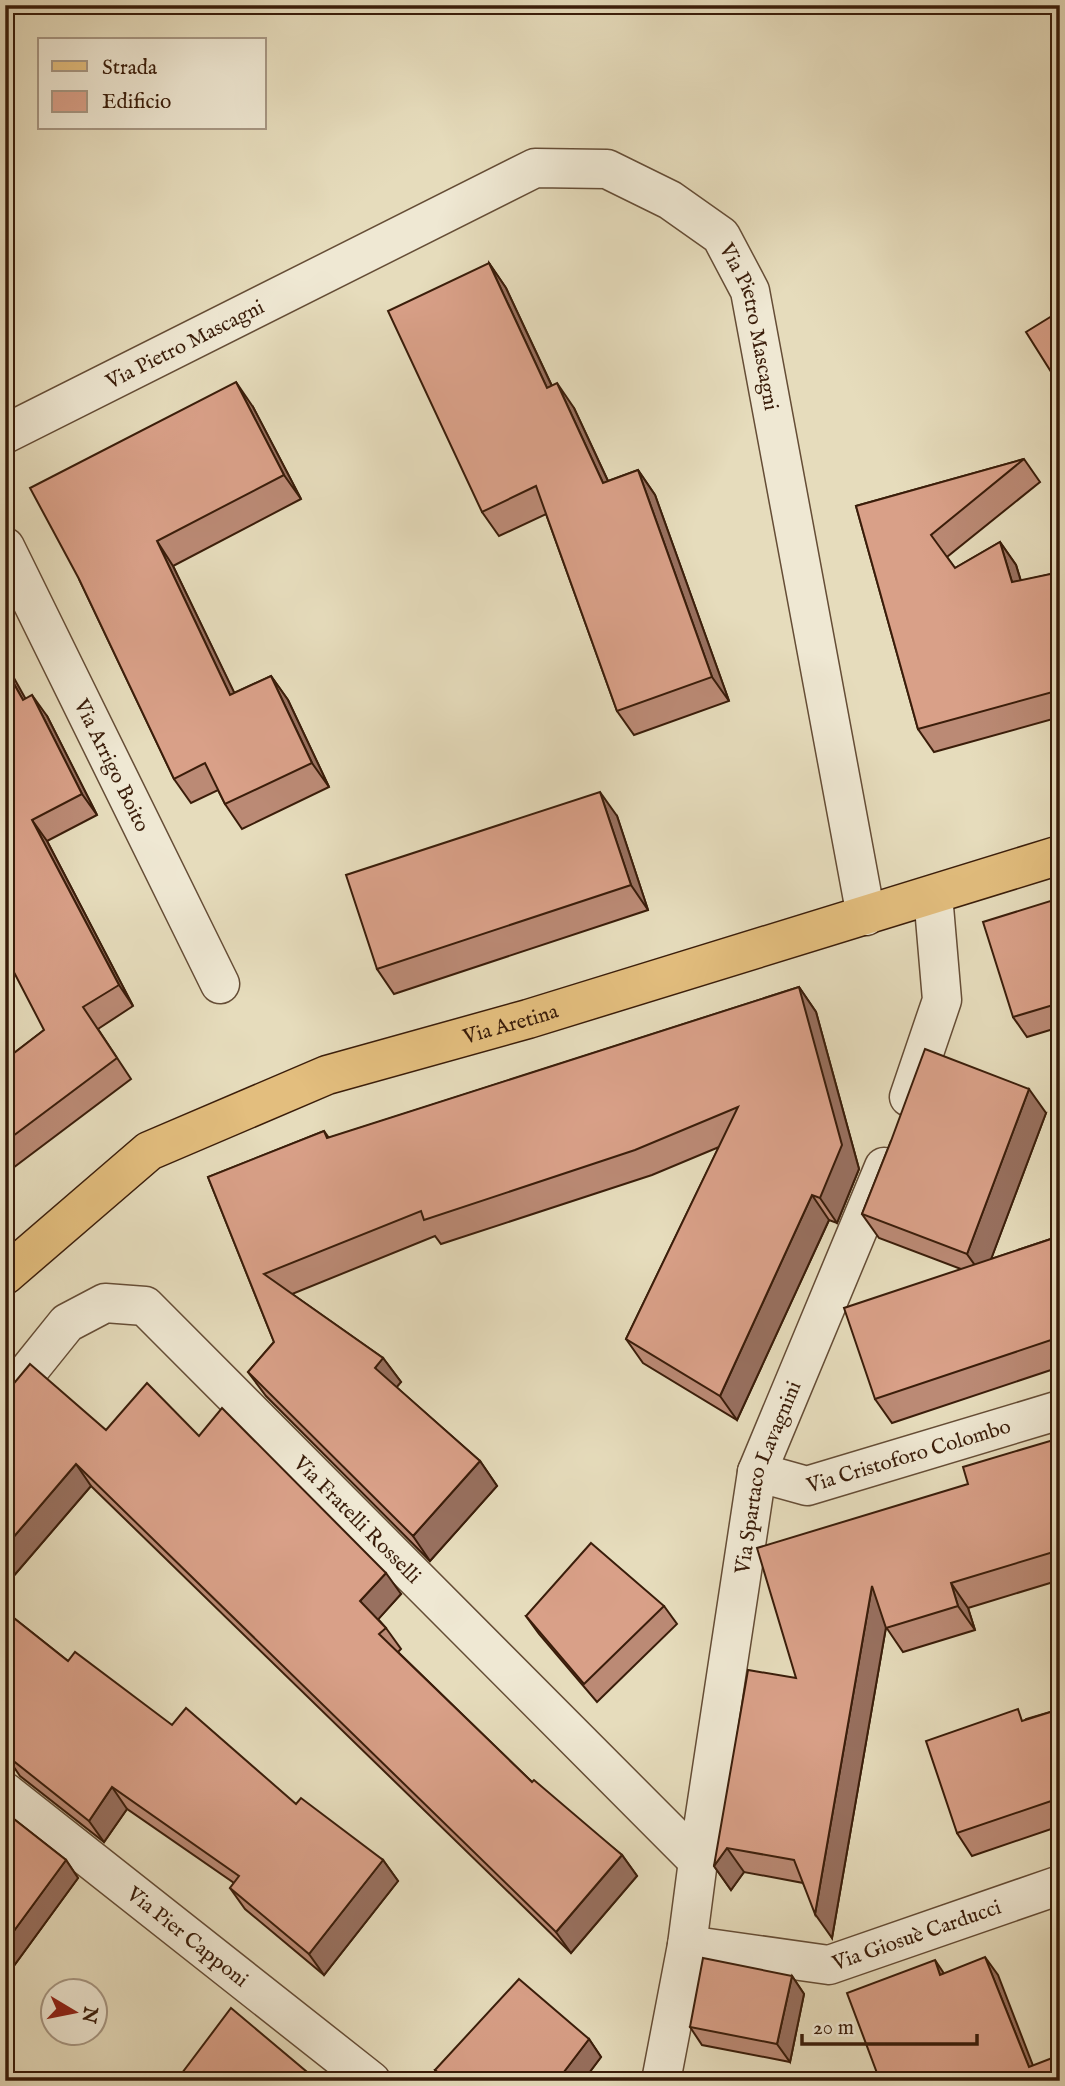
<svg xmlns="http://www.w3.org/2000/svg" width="1065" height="2086" viewBox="0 0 1065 2086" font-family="'IM FELL English',serif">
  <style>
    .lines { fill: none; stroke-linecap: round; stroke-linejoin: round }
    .minor-casing { stroke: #654d36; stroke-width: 41 }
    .major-casing { stroke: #3a1d0a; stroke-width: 41 }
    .minor { stroke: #efe8d3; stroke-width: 38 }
    .major { stroke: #e3be7e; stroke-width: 38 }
    .wall { fill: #bb8a75; stroke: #3a1d0a; stroke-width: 2 }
    .shaded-wall { fill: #98705f; stroke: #3a1d0a; stroke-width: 2 }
    .building { fill: #d9a088; stroke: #3a1d0a; stroke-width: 2 }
    .labels { text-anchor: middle; stroke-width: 7; stroke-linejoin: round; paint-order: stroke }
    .street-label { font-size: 21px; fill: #3a1d0a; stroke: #efe8d3 }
  </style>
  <rect width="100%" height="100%" fill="#e6dcbc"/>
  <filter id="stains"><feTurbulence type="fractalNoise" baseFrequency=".00286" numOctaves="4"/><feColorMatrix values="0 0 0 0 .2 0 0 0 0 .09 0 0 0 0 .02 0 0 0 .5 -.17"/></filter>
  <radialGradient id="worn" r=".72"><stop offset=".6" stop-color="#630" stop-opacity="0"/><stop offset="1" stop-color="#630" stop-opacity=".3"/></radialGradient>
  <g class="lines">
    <g class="minor-casing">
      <g id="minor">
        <path id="s1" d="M5,434L535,168L607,169L670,200L721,236L750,291L866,916"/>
        <path id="s2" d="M5,547L220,984"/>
        <polyline points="909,1097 942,1000 933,895"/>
        <path id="s3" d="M5,1400L67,1323L105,1303L145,1306L698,1861"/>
        <path id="s4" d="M757,1472L807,1486L1060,1410"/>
        <path id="s5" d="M5,1792L371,2081"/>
        <path id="s6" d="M687,1945L829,1965L1060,1885"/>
        <path id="s7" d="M661,2081L687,1945L698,1861L757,1472L884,1167"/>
      </g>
    </g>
    <g class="major-casing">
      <g id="major">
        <path id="s8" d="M5,1275L149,1151L327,1075L528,1019L1060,855"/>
      </g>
    </g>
    <use href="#minor" class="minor"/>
    <use href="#major" class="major"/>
  </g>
  <g class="wall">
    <polygon points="489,263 506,288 552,386 574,408 608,481 638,470 655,495 729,701 634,735 617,711 546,514 499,536 482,512"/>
    <polygon points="253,407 301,499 173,566 234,693 271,676 288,700 329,787 242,829 225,804 218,790 191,803 174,779 79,579"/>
    <polygon points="1024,459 1040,482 947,557 955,568 1000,542 1016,565 1021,581 1060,572 1060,717 934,752 918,729 856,506"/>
    <polygon points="26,699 47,716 97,815 47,841 133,1006 98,1029 131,1079 5,1174 5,1060 44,1030"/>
    <polygon points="617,816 648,910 394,994 377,969"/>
    <polygon points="1060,898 1060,1027 1027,1037 1013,1017"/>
    <polygon points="799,987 816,1012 859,1169 837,1223 829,1220 737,1420 643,1363 626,1339 719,1147 652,1175 441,1244 435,1236 292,1294 383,1358 401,1382 396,1387 480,1461 497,1486 430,1561 266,1396 248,1372 274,1342 208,1177 324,1131 329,1138"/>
    <polygon points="1046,1113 991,1259 1060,1236 1060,1367 892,1423 875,1399 961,1269 879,1238 862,1214 891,1141"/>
    <polygon points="5,1394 106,1430 199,1436 401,1594 378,1619 386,1628 401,1649 398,1652 532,1782 622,1855 637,1876 571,1953 91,1486 5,1586"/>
    <polygon points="1060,1438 1060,1580 968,1608 975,1630 903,1652 886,1627 832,1938 803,1883 744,1872 731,1890 714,1866 796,1678 968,1484"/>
    <polygon points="664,1606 677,1624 597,1702 539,1634 526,1616"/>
    <polygon points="5,1611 68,1661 172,1725 383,1860 398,1881 324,1975 245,1909 230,1888 234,1883 127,1809 104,1842 20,1776 9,1760 5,1757"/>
    <polygon points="1060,1709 1060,1826 972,1856 957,1833 1026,1719"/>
    <polygon points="5,1812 66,1860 78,1878 13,1967 5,1961"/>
    <polygon points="792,1976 804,1994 790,2062 702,2045 690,2027"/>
    <polygon points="589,2039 601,2057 583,2081 442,2081 435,2070"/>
  </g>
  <g class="shaded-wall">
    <polygon points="489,263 506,288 564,412 547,388"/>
    <polygon points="236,382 253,407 301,499 284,475"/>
    <polygon points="557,383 574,408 620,507 603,483"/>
    <polygon points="638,470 655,495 729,701 712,677"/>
    <polygon points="157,541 173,566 247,719 230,695"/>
    <polygon points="1000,542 1016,565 1028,605 1012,582"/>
    <polygon points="5,662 38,721 23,700 5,668"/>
    <polygon points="271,676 288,700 329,787 312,763"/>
    <polygon points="32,695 47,716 97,815 82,794"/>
    <polygon points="600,792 617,816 648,910 631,885"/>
    <polygon points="32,820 47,841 133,1006 119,985"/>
    <polygon points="799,987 816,1012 859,1169 837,1223 820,1198"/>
    <polygon points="1029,1089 1046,1113 984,1278 967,1254"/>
    <polygon points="812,1195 829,1220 737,1420 720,1396"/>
    <polygon points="383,1358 401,1382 392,1393 375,1368"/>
    <polygon points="480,1461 497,1486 430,1561 413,1536"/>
    <polygon points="76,1464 91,1486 5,1586 5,1547"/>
    <polygon points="386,1573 401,1594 375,1623 360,1601"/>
    <polygon points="951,1583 968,1608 975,1630 958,1606"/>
    <polygon points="872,1586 889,1610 832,1938 815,1914"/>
    <polygon points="112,1787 127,1809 104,1842 89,1821"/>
    <polygon points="727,1848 744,1872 731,1890 714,1866"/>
    <polygon points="622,1855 637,1876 571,1953 556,1932"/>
    <polygon points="66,1860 78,1878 13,1967 5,1955 5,1943"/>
    <polygon points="383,1860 398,1881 324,1975 309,1954"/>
    <polygon points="985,1957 998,1975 1039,2081 1029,2067"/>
    <polygon points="935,1960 947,1978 940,1975"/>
    <polygon points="792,1976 804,1994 790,2062 777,2044"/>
    <polygon points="589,2039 601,2057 583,2081 557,2081"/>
  </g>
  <g class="building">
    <polygon points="489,263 547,388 557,383 603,483 638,470 712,677 617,711 536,486 482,512 388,311"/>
    <polygon points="1060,311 1060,386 1026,332"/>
    <polygon points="236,382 284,475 157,541 230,695 271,676 312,763 225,804 205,763 174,779 79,579 30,488"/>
    <polygon points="1024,459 931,535 955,568 1000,542 1012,582 1060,572 1060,690 918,729 856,506"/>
    <polygon points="5,668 23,700 32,695 82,794 32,820 119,985 83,1007 117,1058 5,1142 5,1060 44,1030 5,955"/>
    <polygon points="600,792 631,885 377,969 346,875"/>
    <polygon points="1060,898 1060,1003 1013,1017 983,922"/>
    <polygon points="799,987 842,1145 820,1198 812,1195 720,1396 626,1339 738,1107 635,1150 424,1220 421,1211 264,1274 383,1358 375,1368 480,1461 413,1536 248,1372 274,1342 208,1177 324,1131 327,1138"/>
    <polygon points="925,1049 1029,1089 967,1254 862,1214 891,1141"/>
    <polygon points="1060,1236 1060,1337 875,1399 844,1308"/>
    <polygon points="30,1364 106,1430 147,1383 199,1436 222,1408 386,1573 360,1601 386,1628 379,1634 532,1782 534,1780 622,1855 556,1932 76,1464 5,1547 5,1394"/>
    <polygon points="1060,1438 1060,1550 951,1583 958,1606 886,1628 872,1586 815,1914 794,1860 727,1848 714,1866 748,1670 796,1678 757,1548 968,1484 963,1467"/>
    <polygon points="591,1543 664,1606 584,1684 526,1616"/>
    <polygon points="5,1611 68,1661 75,1652 172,1725 186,1708 296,1804 301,1798 383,1860 309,1954 230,1888 239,1876 112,1787 89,1821 6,1755 9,1751 5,1748"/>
    <polygon points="1018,1709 1022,1721 1060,1709 1060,1798 957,1833 926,1741"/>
    <polygon points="5,1812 66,1860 5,1943"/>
    <polygon points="985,1957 1029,2067 1060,2055 1060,2081 880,2081 847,1993 935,1960 940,1975"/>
    <polygon points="703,1958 792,1976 777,2044 690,2027"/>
    <polygon points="519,1979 589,2039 557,2081 448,2081 435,2070"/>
    <polygon points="231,2008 313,2077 310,2081 176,2081"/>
  </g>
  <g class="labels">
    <g class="street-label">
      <text dy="7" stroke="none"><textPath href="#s1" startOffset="894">Via Pietro Mascagni</textPath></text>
      <text dy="7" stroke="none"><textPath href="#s1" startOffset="201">Via Pietro Mascagni</textPath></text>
      <text dy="7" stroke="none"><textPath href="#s2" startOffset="243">Via Arrigo Boito</textPath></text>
      <text dy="7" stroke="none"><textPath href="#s8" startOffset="574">Via Aretina</textPath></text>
      <text dy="7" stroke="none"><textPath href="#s4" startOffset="158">Via Cristoforo Colombo</textPath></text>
      <text dy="7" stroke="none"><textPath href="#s7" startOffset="614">Via Spartaco Lavagnini</textPath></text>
      <text dy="7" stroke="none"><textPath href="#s3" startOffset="483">Via Fratelli Rosselli</textPath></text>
      <text dy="7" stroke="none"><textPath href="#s6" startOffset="236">Via Giosuè Carducci</textPath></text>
      <text dy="7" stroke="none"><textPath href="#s5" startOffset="233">Via Pier Capponi</textPath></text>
    </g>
  </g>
  <rect width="1065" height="2086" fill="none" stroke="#e6dcbc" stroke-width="28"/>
  <rect x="7" y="7" width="1051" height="2072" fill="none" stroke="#3a1d0a" stroke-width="3.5"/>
  <rect x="14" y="14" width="1037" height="2058" fill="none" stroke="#3a1d0a" stroke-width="2"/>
  <rect x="38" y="38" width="228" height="91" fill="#efe8d3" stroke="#a79783" stroke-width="2"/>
  <rect x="52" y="61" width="35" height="10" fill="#e3be7e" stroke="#a79783" stroke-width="2"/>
  <text x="102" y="74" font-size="21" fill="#3a1d0a">Strada</text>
  <rect x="52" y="91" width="35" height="21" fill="#d9a088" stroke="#a79783" stroke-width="2"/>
  <text x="102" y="108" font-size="21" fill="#3a1d0a">Edificio</text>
  <g transform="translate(74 2012) rotate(100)"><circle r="33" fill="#efe8d3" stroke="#a79783" stroke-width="2"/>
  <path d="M0-5L12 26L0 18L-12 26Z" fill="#8f2418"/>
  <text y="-10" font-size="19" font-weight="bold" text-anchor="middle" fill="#3a1d0a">N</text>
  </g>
  <path d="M802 2034v10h175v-10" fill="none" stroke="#3a1d0a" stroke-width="3.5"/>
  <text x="813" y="2034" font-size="21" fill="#3a1d0a" stroke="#efe8d3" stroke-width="5" paint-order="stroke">20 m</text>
  <rect width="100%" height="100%" filter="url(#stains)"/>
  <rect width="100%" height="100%" fill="url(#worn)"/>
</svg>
